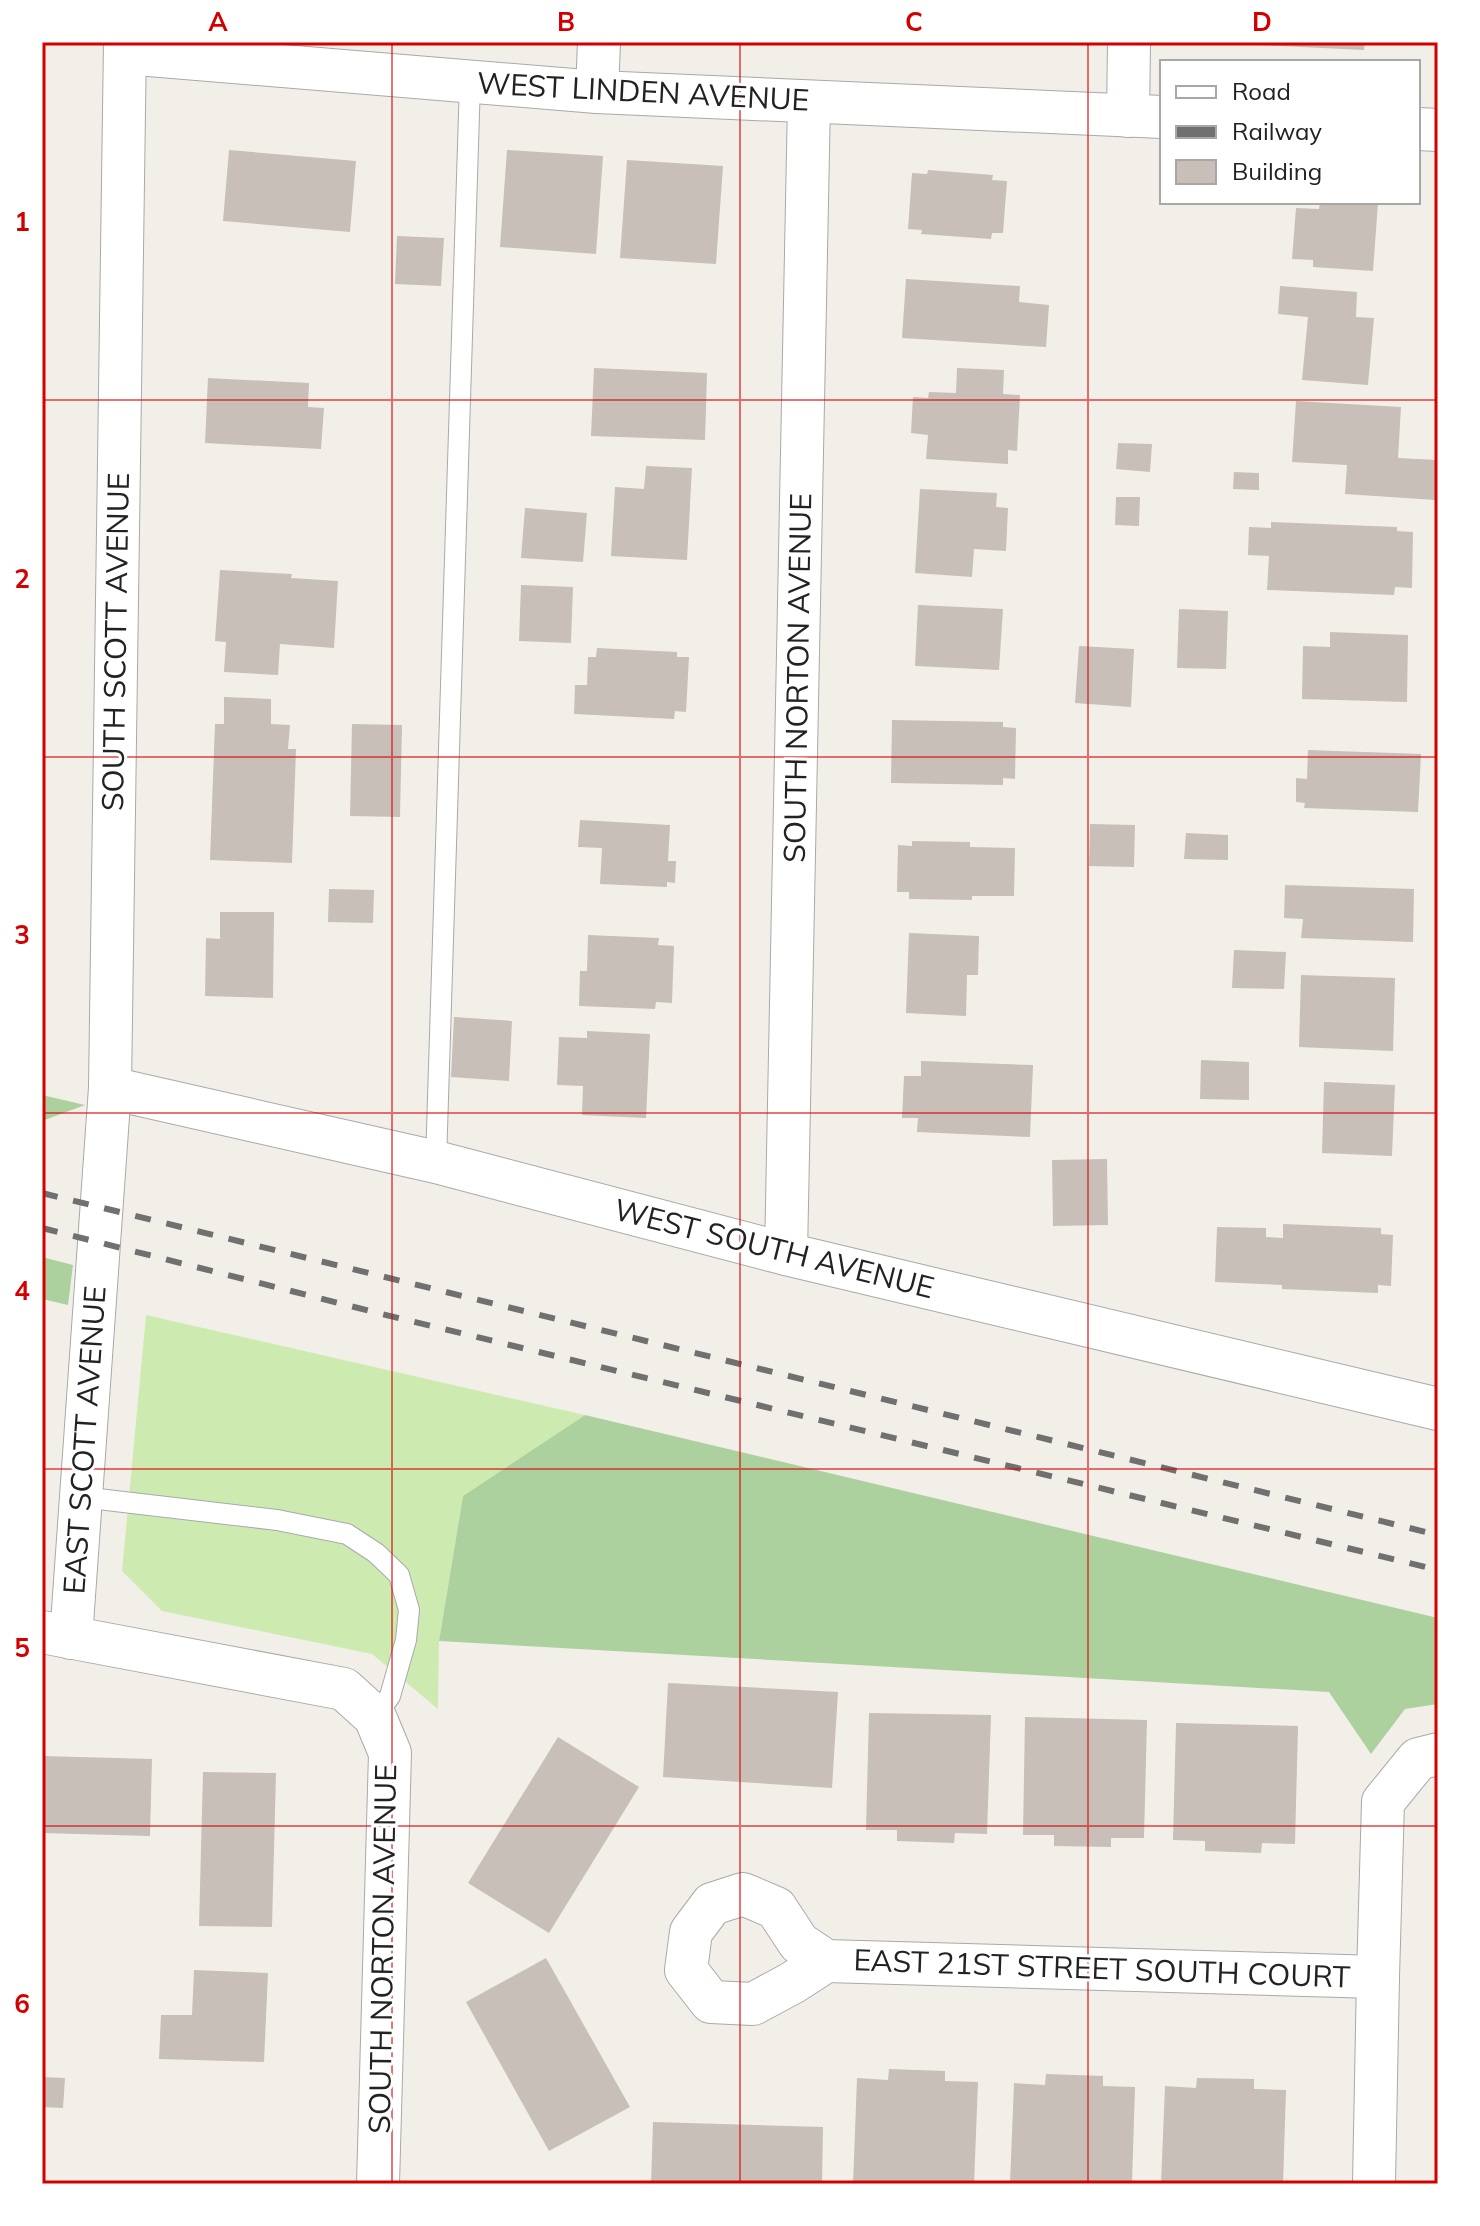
<svg xmlns="http://www.w3.org/2000/svg" width="1480" height="2226" viewBox="0 0 1480 2226" font-family="Mulish,sans-serif">
  <style>
    .grass { fill: #cdebb0 }
    .forest { fill: #add19e }
    .building { fill: #c7bfb8 }
    .lines { fill: none; stroke-linecap: round; stroke-linejoin: round }
    .lane-casing { stroke: #a9a9a9; stroke-width: 22 }
    .street-casing { stroke: #a9a9a9; stroke-width: 44 }
    .lane { stroke: #fff; stroke-width: 20 }
    .street { stroke: #fff; stroke-width: 42 }
    .rail { stroke: #707070; stroke-width: 6; stroke-dasharray: 16 16; stroke-linecap: butt }
    .grid { fill: none; stroke: #d40000; stroke-width: 2; stroke-opacity: 0.55 }
    .labels { text-anchor: middle; stroke-width: 6; stroke-linejoin: round; paint-order: stroke }
    .street-label { font-size: 30px; fill: #222; stroke: #fff }
    .neatline { fill: none; stroke: #d40000; stroke-width: 3 }
    .grid-label { font-size: 26px; text-anchor: middle; font-weight: bold; fill: #d40000 }
  </style>
  <rect width="100%" height="100%" fill="#f2efe9"/>
  <polygon class="grass" points="146,1315 585,1415 463,1496 439,1641 438,1709 372,1654 162,1611 122,1571"/>
  <g class="forest">
    <polygon points="42,1095 85,1105 42,1121"/>
    <polygon points="42,1257 73,1265 68,1305 42,1299"/>
    <polygon points="585,1415 1438,1618 1438,1704 1405,1709 1371,1754 1329,1692 439,1641 463,1496"/>
  </g>
  <g class="building">
    <polygon points="1259,42 1365,42 1364,50 1259,45"/>
    <polygon points="229,150 356,161 350,232 223,221"/>
    <polygon points="507,150 603,156 596,254 500,247"/>
    <polygon points="627,160 723,166 716,264 620,258"/>
    <polygon points="928,170 993,175 992,180 1007,181 1003,233 992,233 991,239 921,234 922,230 908,229 912,173 927,174"/>
    <polygon points="1320,202 1378,203 1373,271 1313,267 1313,260 1292,259 1296,208 1319,209"/>
    <polygon points="397,236 444,238 441,286 395,284"/>
    <polygon points="906,279 1020,286 1019,302 1049,305 1046,347 902,338"/>
    <polygon points="1280,286 1357,292 1356,317 1374,318 1368,385 1302,380 1308,317 1278,314"/>
    <polygon points="594,368 707,373 705,440 591,436"/>
    <polygon points="957,368 1004,370 1003,394 1020,395 1017,451 1008,450 1008,464 926,459 928,435 911,433 913,397 928,398 929,392 956,393"/>
    <polygon points="208,378 309,383 308,407 324,408 321,449 205,443"/>
    <polygon points="1296,401 1401,407 1398,458 1437,460 1435,500 1345,494 1347,465 1292,462"/>
    <polygon points="1118,443 1152,444 1150,472 1116,469"/>
    <polygon points="646,466 692,468 687,560 611,556 615,487 644,489"/>
    <polygon points="1234,472 1259,473 1259,490 1233,489"/>
    <polygon points="920,489 997,493 996,507 1008,508 1006,551 974,549 972,577 915,573"/>
    <polygon points="1116,497 1140,497 1139,526 1115,525"/>
    <polygon points="525,508 587,513 583,562 521,558"/>
    <polygon points="1271,522 1397,527 1397,531 1413,532 1412,588 1395,587 1394,595 1267,590 1269,556 1248,555 1249,527 1271,528"/>
    <polygon points="220,570 292,574 291,578 338,581 334,648 280,644 278,675 224,672 226,642 215,641"/>
    <polygon points="521,585 573,587 571,643 519,641"/>
    <polygon points="918,605 1003,609 999,670 915,666"/>
    <polygon points="1179,609 1228,611 1226,669 1177,668"/>
    <polygon points="1330,632 1408,635 1407,702 1302,699 1303,646 1330,647"/>
    <polygon points="1079,646 1134,649 1131,707 1075,703"/>
    <polygon points="597,648 677,652 677,657 689,657 686,712 675,711 674,719 574,714 575,685 587,685 588,657 596,657"/>
    <polygon points="224,697 271,699 271,724 290,725 288,749 296,749 292,863 210,860 215,724 224,724"/>
    <polygon points="892,720 1003,722 1003,727 1016,728 1015,779 1003,778 1003,785 891,783"/>
    <polygon points="352,724 402,725 400,817 350,816"/>
    <polygon points="1308,750 1421,754 1418,812 1304,808 1305,803 1296,802 1296,778 1307,779"/>
    <polygon points="580,820 670,825 668,861 676,861 675,883 667,882 667,887 600,884 602,848 578,847"/>
    <polygon points="1090,824 1135,825 1134,867 1089,866"/>
    <polygon points="1186,833 1228,835 1228,860 1184,859"/>
    <polygon points="912,841 970,842 970,847 1015,848 1014,896 972,896 972,900 909,899 909,892 897,892 898,845 912,846"/>
    <polygon points="1285,885 1414,889 1413,942 1301,938 1303,919 1284,918"/>
    <polygon points="329,889 374,890 373,923 328,922"/>
    <polygon points="220,912 274,912 273,998 205,996 206,938 220,939"/>
    <polygon points="909,933 979,936 978,975 967,975 966,1016 906,1013"/>
    <polygon points="588,935 659,938 658,945 674,946 672,1003 656,1002 655,1009 579,1006 580,971 587,971"/>
    <polygon points="1234,950 1286,952 1284,989 1232,988"/>
    <polygon points="1301,975 1395,978 1393,1051 1299,1047"/>
    <polygon points="454,1017 512,1021 509,1081 451,1077"/>
    <polygon points="587,1031 650,1034 646,1118 582,1115 583,1086 557,1085 559,1037 587,1038"/>
    <polygon points="1201,1060 1249,1062 1249,1100 1200,1099"/>
    <polygon points="921,1061 1033,1065 1030,1137 917,1132 918,1118 902,1118 904,1076 921,1076"/>
    <polygon points="1324,1082 1395,1085 1392,1156 1322,1153"/>
    <polygon points="1107,1159 1108,1225 1053,1226 1052,1160"/>
    <polygon points="1283,1224 1381,1228 1381,1234 1393,1235 1391,1286 1378,1285 1378,1293 1282,1289 1282,1285 1215,1282 1217,1227 1266,1228 1266,1237 1283,1238"/>
    <polygon points="668,1683 838,1692 832,1788 663,1777"/>
    <polygon points="869,1713 991,1715 987,1834 955,1833 954,1843 897,1841 897,1830 866,1830"/>
    <polygon points="1025,1717 1147,1720 1144,1838 1111,1838 1111,1847 1054,1846 1054,1835 1023,1835"/>
    <polygon points="1176,1723 1298,1726 1295,1844 1262,1843 1261,1853 1205,1851 1205,1841 1173,1840"/>
    <polygon points="558,1737 639,1787 549,1933 468,1883"/>
    <polygon points="42,1756 152,1759 150,1836 42,1833"/>
    <polygon points="203,1772 276,1773 272,1927 199,1926"/>
    <polygon points="546,1958 630,2107 549,2151 466,2002"/>
    <polygon points="194,1970 268,1973 264,2062 159,2059 161,2015 192,2015"/>
    <polygon points="889,2069 945,2071 945,2081 978,2082 974,2184 853,2184 857,2078 888,2080"/>
    <polygon points="1046,2074 1103,2076 1103,2086 1135,2087 1132,2184 1010,2184 1014,2083 1045,2085"/>
    <polygon points="42,2077 65,2078 63,2108 42,2107"/>
    <polygon points="1197,2078 1254,2079 1254,2089 1286,2090 1283,2184 1161,2184 1165,2086 1196,2088"/>
    <polygon points="653,2122 823,2127 822,2184 651,2184"/>
  </g>
  <g class="lines">
    <g class="lane-casing">
      <g id="lane">
        <polyline points="436,1162 470,82"/>
        <polyline points="81,1497 277,1520 347,1534 376,1553 399,1575 409,1610 406,1640 390,1696 375,1717"/>
      </g>
    </g>
    <g class="street-casing">
      <g id="street">
        <polyline points="125,53 597,92 1162,117"/>
        <polyline points="597,92 599,42"/>
        <polyline points="1128,116 1129,42"/>
        <polyline points="1418,129 1438,130"/>
        <polyline points="110,1088 436,1162 786,1254 1438,1409"/>
        <polyline points="786,1254 809,102"/>
        <polyline points="42,1632 344,1689 375,1717 390,1753 378,2184"/>
        <polyline points="71,1638 110,1088 125,42"/>
        <polyline points="826,1961 792,1983 753,2004 711,2002 686,1970 691,1932 712,1904 743,1894 776,1908 799,1943 826,1961 1378,1977"/>
        <polyline points="1374,2184 1378,1977 1383,1802 1418,1759 1438,1754"/>
      </g>
    </g>
    <use href="#lane" class="lane"/>
    <use href="#street" class="street"/>
    <g class="rail">
      <polyline points="42,1193 1438,1535"/>
      <polyline points="42,1228 382,1314 1438,1570"/>
    </g>
  </g>
  <path class="grid" d="M392,42V2184M740,42V2184M1088,42V2184M42,400H1438M42,757H1438M42,1113H1438M42,1469H1438M42,1826H1438"/>
  <g class="labels">
    <g class="street-label">
      <text transform="translate(643 92) rotate(3)" y="10">WEST LINDEN AVENUE</text>
      <text transform="translate(116 642) rotate(-89)" y="10">SOUTH SCOTT AVENUE</text>
      <text transform="translate(798 678) rotate(-89)" y="10">SOUTH NORTON AVENUE</text>
      <text transform="translate(774 1249) rotate(14)" y="10">WEST SOUTH AVENUE</text>
      <text transform="translate(85 1440) rotate(-86)" y="10">EAST SCOTT AVENUE</text>
      <text transform="translate(383 1949) rotate(-89)" y="10">SOUTH NORTON AVENUE</text>
      <text transform="translate(1102 1969) rotate(2)" y="10">EAST 21ST STREET SOUTH COURT</text>
    </g>
  </g>
  <rect width="1480" height="2226" fill="none" stroke="#ffffff" stroke-width="88"/>
  <rect x="1160" y="60" width="260" height="144" fill="#ffffff" stroke="#a7a7a7" stroke-width="2"/>
  <rect x="1176" y="86" width="40" height="12" fill="#ffffff" stroke="#a7a7a7" stroke-width="2"/>
  <text x="1232" y="100" font-size="24" fill="#222222">Road</text>
  <rect x="1176" y="126" width="40" height="12" fill="#707070" stroke="#a7a7a7" stroke-width="2"/>
  <text x="1232" y="140" font-size="24" fill="#222222">Railway</text>
  <rect x="1176" y="160" width="40" height="24" fill="#c7bfb8" stroke="#a7a7a7" stroke-width="2"/>
  <text x="1232" y="180" font-size="24" fill="#222222">Building</text>
  <rect x="44" y="44" width="1392" height="2138" class="neatline"/>
  <g class="grid-label">
    <text x="218" y="31">A</text>
    <text x="566" y="31">B</text>
    <text x="914" y="31">C</text>
    <text x="1262" y="31">D</text>
    <text x="22" y="231">1</text>
    <text x="22" y="588">2</text>
    <text x="22" y="944">3</text>
    <text x="22" y="1300">4</text>
    <text x="22" y="1657">5</text>
    <text x="22" y="2013">6</text>
  </g>
</svg>
